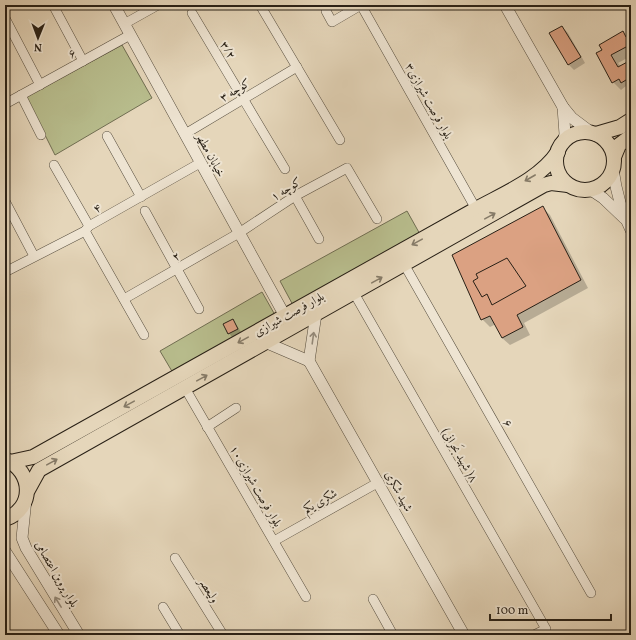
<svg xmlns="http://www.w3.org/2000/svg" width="636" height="640" viewBox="0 0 636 640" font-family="Vollkorn,Amiri,serif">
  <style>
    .green { fill: #b8bd8d; stroke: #706e52 }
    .shadow { fill: #0003 }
    .building { fill: #dba182; stroke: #282016 }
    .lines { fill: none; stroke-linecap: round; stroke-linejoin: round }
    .minor-casing { stroke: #574e3f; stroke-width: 10 }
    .tertiary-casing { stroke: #574e3f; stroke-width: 12 }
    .primary-casing { stroke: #282016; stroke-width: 16 }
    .minor { stroke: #eee4d2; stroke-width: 9 }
    .tertiary { stroke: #eee4d2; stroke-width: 11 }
    .primary { stroke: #e5d6ba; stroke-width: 14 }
    .oneway { stroke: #867b68 }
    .oneway2 { stroke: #958c7d }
    .labels { text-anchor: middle; stroke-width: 4; stroke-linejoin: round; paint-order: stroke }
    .street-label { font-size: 12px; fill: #282016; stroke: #eee4d2 }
  </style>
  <rect width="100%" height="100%" fill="#e5d6ba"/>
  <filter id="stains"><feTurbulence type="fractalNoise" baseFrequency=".005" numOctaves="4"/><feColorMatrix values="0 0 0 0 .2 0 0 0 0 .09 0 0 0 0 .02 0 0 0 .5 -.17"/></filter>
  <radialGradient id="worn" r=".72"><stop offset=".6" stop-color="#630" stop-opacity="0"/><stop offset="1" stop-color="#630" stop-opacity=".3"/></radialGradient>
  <g class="green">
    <polygon points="122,45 152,98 55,155 26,97"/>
    <polygon points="407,211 421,236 294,307 280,281"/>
    <polygon points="262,292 275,315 173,373 160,351"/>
  </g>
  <g class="shadow">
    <polygon points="562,27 568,33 585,63 574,70 568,64"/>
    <polygon points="623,33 627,37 631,35 631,56 618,63 621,67 631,62 630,90 626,86 621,90 613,82 603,50"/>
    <polygon points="542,207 550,215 588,288 524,323 530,335 510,345 502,338 496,324 490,327 482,319"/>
    <polygon points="233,320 241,332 232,337 229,333"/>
  </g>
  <g class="building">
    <polygon points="562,26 581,57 568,65 549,33"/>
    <polygon points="623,31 626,37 631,34 631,56 626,47 611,55 618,67 631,60 631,77 621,83 619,79 612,83 596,53 602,50 599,45"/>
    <polygon points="543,206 581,280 517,315 523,327 502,338 490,316 481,320 452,255"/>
    <polygon points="507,258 526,286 492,305 487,294 482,297 473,281 478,278 476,274"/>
    <polygon points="233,319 238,329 228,334 223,324"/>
  </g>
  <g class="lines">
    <g class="minor-casing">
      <g id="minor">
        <polyline points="53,5 83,61"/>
        <polyline points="260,5 340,140"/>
        <polyline points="361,5 476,209"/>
        <polyline points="326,11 332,22 361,5"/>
        <polyline points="192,13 285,169"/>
        <polyline points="5,18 40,85"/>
        <polyline points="124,24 158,5"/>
        <polyline points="21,95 41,135"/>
        <polyline points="5,104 130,35"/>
        <polyline points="185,134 297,67"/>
        <polyline points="107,136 141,197"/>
        <polyline points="54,165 89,226"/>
        <polyline points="295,196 319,239"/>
        <polyline points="5,201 34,256"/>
        <polyline points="145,211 199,309"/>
        <polyline points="85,231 144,335"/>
        <polyline points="404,264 591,593"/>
        <polyline points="5,272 85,231 89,226 200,163"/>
        <polyline points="354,293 546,629 534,635"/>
        <polyline points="124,299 239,233 295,196 347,168 377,219"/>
        <polyline points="185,388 306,597"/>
        <polyline points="207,427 236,408"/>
        <polyline points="274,541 379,482"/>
        <polyline points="175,558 223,635"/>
        <polyline points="373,599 393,635"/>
        <polyline points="163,607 180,635"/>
      </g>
    </g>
    <g class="tertiary-casing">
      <g id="tertiary">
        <polyline points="114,5 285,316"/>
        <polyline points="505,5 563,107 572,118 592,133"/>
        <polyline points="563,143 565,134 563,107"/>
        <path d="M613,169C616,191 621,211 631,230"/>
        <polyline points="591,190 603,198 624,218"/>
        <polyline points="267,343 309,361"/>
        <polyline points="309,361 464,635"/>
        <polyline points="309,361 316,314"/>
        <polyline points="26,499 22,538 26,548 79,635"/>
        <polyline points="5,551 59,635"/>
      </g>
    </g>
    <g class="primary-casing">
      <g id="primary">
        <circle cx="585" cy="161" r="29"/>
        <polyline points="596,134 620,127 631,120"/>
        <polyline points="614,157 619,145 631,136"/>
        <path d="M10,462L33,457L476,209C505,193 540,179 558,152"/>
        <polyline points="28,490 39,470 544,185 551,183 568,185"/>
        <path d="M5,519C35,509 33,471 6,460"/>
      </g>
    </g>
    <use href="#minor" class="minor"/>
    <use href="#tertiary" class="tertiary"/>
    <use href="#primary" class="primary"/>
  </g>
  <defs><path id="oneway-shaft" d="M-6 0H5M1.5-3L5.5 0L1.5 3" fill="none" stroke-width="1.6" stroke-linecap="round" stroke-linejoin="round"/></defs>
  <g class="oneway">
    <use href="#oneway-shaft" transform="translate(530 178) rotate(150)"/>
    <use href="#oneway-shaft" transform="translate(490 216) rotate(-29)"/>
    <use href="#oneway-shaft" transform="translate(417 242) rotate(151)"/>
    <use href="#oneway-shaft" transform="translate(377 280) rotate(-29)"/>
    <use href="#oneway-shaft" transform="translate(243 340) rotate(151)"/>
    <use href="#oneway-shaft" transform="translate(202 378) rotate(-29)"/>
    <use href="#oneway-shaft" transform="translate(129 404) rotate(151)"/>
    <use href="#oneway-shaft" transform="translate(52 462) rotate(-29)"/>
  </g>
  <g class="oneway2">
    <use href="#oneway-shaft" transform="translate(313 338) rotate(-82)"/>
    <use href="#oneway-shaft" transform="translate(58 602) rotate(-122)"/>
  </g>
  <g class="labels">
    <g class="street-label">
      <text transform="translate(228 50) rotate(59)" y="4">۳/۲</text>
      <text transform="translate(72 53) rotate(-29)" y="4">۶</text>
      <text transform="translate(235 90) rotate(-31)" y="4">کوچه ۳</text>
      <text transform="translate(429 101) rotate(61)" y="4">۳بلوار فرصت شیرازی</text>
      <text transform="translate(211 155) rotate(62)" y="4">خیابان مطهر</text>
      <text transform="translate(286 189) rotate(-32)" y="4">کوچه ۱</text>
      <text transform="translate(97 208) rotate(-28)" y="4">۴</text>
      <text transform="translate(176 256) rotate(-30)" y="4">۲</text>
      <text transform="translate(289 314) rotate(-29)" y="4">بلوار فرصت شیرازی</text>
      <text transform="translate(508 423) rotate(60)" y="4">۶</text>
      <text transform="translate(460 455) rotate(60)" y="4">(شهید بَحرانی )۸</text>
      <text transform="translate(256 486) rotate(60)" y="4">بلوار فرصت شیرازی۱۰</text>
      <text transform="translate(399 491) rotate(61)" y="4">شهید شکری</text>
      <text transform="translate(320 501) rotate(-29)" y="4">شکری یکم</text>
      <text transform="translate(57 574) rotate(60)" y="4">بلوار پروین اعتصامی</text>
      <text transform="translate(209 590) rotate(58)" y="4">ولیعصر</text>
    </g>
  </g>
  <rect width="636" height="640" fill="none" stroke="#e5d6ba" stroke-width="20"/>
  <rect x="6" y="6" width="624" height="628" fill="none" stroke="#282016" stroke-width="2"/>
  <rect x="10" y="10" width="616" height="620" fill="none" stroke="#282016"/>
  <g transform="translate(38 38) rotate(181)" stroke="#eee4d2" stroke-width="3" paint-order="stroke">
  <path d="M0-3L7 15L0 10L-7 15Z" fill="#282016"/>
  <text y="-6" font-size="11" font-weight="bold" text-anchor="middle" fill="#282016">N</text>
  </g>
  <path d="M490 614v6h121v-6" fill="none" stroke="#282016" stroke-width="2"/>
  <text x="496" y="614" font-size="12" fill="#282016" stroke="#eee4d2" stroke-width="3" paint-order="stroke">100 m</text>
  <rect width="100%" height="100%" filter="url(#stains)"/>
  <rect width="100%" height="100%" fill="url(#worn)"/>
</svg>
